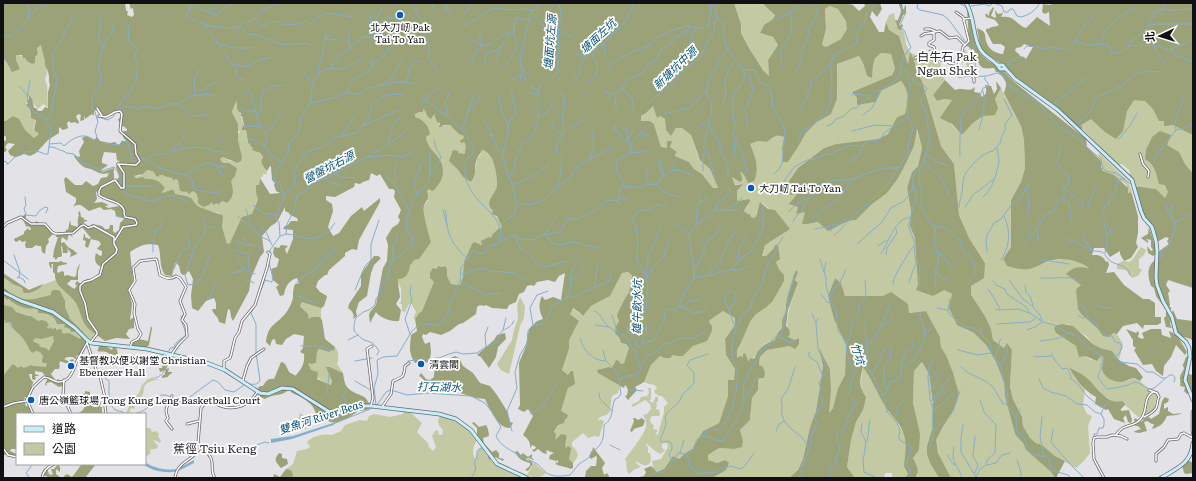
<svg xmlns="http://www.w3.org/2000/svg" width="1196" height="481" viewBox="0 0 1196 481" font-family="Literata,'Noto Sans TC',serif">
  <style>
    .green { fill: #c3caa3 }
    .forest { fill: #9ba277; fill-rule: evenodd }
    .water { fill: #85aeca }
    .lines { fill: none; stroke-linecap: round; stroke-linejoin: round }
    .stream { stroke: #85aeca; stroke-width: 1 }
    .street-casing { stroke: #6c6a6e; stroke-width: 3 }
    .secondary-casing { stroke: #6c6a6e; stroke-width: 4.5 }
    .street { stroke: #fff; stroke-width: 1.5 }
    .secondary { stroke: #c6effc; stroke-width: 3 }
    .poi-dot { fill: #0058c1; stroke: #fff; stroke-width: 1.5 }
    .labels { text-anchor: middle; stroke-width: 3.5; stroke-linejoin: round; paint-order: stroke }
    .poi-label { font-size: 10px; fill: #100f11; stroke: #fff; text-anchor: start }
    .water-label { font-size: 11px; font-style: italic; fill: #035176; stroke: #fff }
    .quarter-label { font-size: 12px; fill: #2e2d30; stroke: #fff }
  </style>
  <rect width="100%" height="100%" fill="#e3e2e6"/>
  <g class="green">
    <polygon points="734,3 763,3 766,7 775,15 773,19 764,25 760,33 773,37 778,45 768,60 769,76 763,70 749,48 741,33 741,24"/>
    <polygon points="829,6 838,9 847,21 847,30 841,39 826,47 822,45 826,29 825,8"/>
    <polygon points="894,13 896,23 904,32 906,44 910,52 924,60 933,55 941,64 939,71 945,80 933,95 937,101 944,99 952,100 951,124 962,135 973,123 983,116 995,99 1001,88 1021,126 1024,140 1025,168 1021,182 1011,200 1011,247 1003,259 1007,266 1029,269 1050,261 1065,259 1078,262 1090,269 1081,285 1076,289 1082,315 1097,328 1103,336 1113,333 1117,334 1123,344 1119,360 1112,351 1100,348 1093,344 1086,336 1068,324 1057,325 1056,333 1076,346 1085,356 1091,360 1103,356 1104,361 1102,367 1122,382 1133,378 1140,381 1150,391 1157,395 1158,397 1156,399 1155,408 1146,416 1138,417 1125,405 1125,404 1113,401 1102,395 1099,390 1088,379 1070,367 1085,389 1083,406 1087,414 1092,416 1088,426 1090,453 1084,461 1076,468 1055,456 1042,445 1036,443 1030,438 1023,426 1022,417 1013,399 1010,387 1012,350 1007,343 1004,348 993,340 991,329 985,316 970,295 971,286 985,263 969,238 959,215 954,164 941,146 922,81 917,73 914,60 910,53 908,65 904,50 899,36 889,30 886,22 889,15"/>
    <polygon points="42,45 44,58 46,60 45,62 47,73 45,80 47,85 48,107 43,104 38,109 32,102 28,94 28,103 26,103 26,105 28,107 36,119 33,129 39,134 34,138 11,122 3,121 3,58 7,63 10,69 20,69 16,60 16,54 25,58 32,64 35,63 35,57 38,54 37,47"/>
    <path d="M965,50L967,52L970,59L973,58C975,66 972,73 979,77L975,79L972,74H960L958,72L957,67L960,70L962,69L964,71L967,70L966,62L961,63L958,61L963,51Z"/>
    <path d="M881,53L891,54L895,69L892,75L852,92L857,98V105L876,102L881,91L901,81C910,92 908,101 905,114L897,117L888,134L878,139L836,144L824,148L798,168L789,181C797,193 800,199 797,214L805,212L808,224L818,222L856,220L871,205L887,193L897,180L914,146L916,128L922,148L918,166L912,172L907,188L911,211L910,226L915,238L944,290L952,294L966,330L974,333L986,345L996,362L1004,383L1005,397L1015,434L1023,443L1026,450L1051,472L1055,478H951C946,468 935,452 936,440C938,431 949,418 954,410L946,355L941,347L940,337L926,311L909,313L883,296H845L841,283L835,278L828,296L846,345L845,375L838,388L833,408L828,414L831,390L830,369L820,350L823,366L816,411L810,427L803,459L798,470L789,478H711L725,460L717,463L707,460L708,455L719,448L734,449L743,440L740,430L750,420L752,398L758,390V380L759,378V365L760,357L767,350L790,346L795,340L788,337C785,317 791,302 798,284L795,280L798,272L793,278L787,297L786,304V310L782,320V328L777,334L775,340C772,341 767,342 765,344C757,349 756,357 749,363L745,353L744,358H737V350L741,343L750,322L755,315L765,308L784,281V275L779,269L776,262V244L773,249L766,256H762L765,245L789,229L783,221L761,202L756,213V216L754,218L751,217L750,214H748L744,211L748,206V199L738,201L737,199V191L743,184H735L732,177L740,182V171L744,175L748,183L757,167L749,144L758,141L767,142C773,137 776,134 784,137L782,148L783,162H788L798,147L806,133L817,122L831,113L837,99V64L859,56L863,63L867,76L872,77L873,65L874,58Z"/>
    <polygon points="1193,69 1193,183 1161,202 1137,193 1133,179 1129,176 1130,171 1122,164 1118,165 1078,124"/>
    <path d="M237,101V106C241,113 241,118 244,125L242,130H246L247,141L263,157C259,167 267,166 267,174H263V176L260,178L257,196L263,205L224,252L219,213L197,208L193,200L183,195L175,194L170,190L169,192L167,191L166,192L160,194L164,186L159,182L145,179L144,177L142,178L134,177L135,176C142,177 143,172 148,170L154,172L158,177L160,175H164L178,180L186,191H193L210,204L212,201L217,203L222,201L227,203C237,195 230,191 231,181C232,177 235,172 237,168L229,163H223L220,159L223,157L230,161H235L240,150L238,140V133H240L239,131H237L238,124L232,112L234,106Z"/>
    <polygon points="653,105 657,117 660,116 665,119 666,130 671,135 676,128 682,128 691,135 698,156 710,169 718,188 713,188 702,174 694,169 689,162 675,156 667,141 667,148 666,149 661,147 654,124 650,121 641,121 641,116 646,113"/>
    <path d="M423,109L425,111L426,114H434L439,122V125L441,126L450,125L464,136L463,142L466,144C466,147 467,152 463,154H452L453,165C459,171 463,177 471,182L474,179L477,159L481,154L482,150C494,152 497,174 497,185C497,191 492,198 489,203L502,226V227L491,238L482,243L465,266L463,277L460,285L451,284L447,276V269L444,266L441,267L422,311L419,313L415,319H413L416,312L411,303L409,304L405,312L402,311V304H399L401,302V288L398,283V279L410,265L424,212V206L428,200L427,191L429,189L427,144L426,137L428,135L415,117V114Z"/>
    <polygon points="1099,153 1128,181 1132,192 1127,193 1126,184 1113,177 1106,174 1102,170 1101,162 1098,155"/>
    <polygon points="1141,247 1146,250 1144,255 1139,259 1139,268 1142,270 1138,276 1132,278 1126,270 1117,269 1117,264 1123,261 1129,262 1132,260"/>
    <path d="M628,272L632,274L629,292L624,300L619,321L616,326L617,336L620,339L621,343L626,344L629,348L624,363L621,364L615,362L612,368L615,383L620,385L618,393L612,396L610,411L607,415L602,416L598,419L599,420H602L604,421L599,437L595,436L588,438L583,433L572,442V446C579,453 580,455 573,463L569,459L570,452L565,446L567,438L561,434L555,440V434L554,432L556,428L560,424L561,411L568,388V375L562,370L569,349V340L579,321L570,314L572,308L583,316L591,306L610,296L622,273Z"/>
    <polygon points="3,274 28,290 56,280 79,300 95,333 90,341 87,339 77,327 3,290"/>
    <polygon points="3,294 38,308 75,329 86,342 80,354 67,356 49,372 11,370 3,377"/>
    <polygon points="326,295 327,298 321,310 321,316 322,320 318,317 309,320 308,314 300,306 302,302 319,300"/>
    <polygon points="520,297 525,306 524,318 520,326 509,374 501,370 497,364 512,340 514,330 518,319 517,305"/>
    <path d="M723,311L735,318V325L725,339L726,355L735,369L734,380H728V396L719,423L703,431L692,449L684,454L679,459L673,456L664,469L657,472L653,469L652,461L661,459L668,447L667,443L662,444V448L665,450L661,454L655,451L646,443V445L648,447V453H650C653,467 646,468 636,461V463L641,467L635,469L629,474C625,470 628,464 625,459C631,451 644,435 646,427C647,422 645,418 643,415L647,414L651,409L650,404L645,400L633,407L631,405L639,401L641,397L647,396L649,393L648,388H651V399L649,401L653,403L656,396L658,398V401L656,403L657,405L656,409L659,410L660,414L659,416H652C648,420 651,423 654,426L653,429L658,430L655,435L658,434L664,412V407L668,403L662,396H659L655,393L654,390L657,389L656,386C652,384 648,384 644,382L651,365L660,356L664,358H670L673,354L678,356H683L693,346L703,342L712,331V326L709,322L710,320Z"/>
    <path d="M335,347C339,352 339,358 337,364L343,373L330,367L332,385C320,380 310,376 308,362L312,364L316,363L317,352L319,349L329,352L331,350L334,351Z"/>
    <polygon points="922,362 929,374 933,403 933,426 927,446 930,463 938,476 937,478 915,478 918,475 913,458 919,450 913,403 914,371"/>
    <polygon points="863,367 871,377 885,404 896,421 904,434 906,450 905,456 908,474 905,478 892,478 892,473 885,473 884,478 855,478 847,467 851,440 856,422 863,410 861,382"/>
    <path d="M153,377L154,379H159C154,380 146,382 144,387C143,389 144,392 143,394C141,398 136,401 133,404L135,407L134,409L131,408L129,414H126L130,403L139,393L142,385L147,380Z"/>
    <path d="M404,410L411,411V413L422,423L417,432L429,444L428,446L433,451L436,447L432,436L436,430L439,432L437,434L442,435L443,430C438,425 436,421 441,415C460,422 464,424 477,440C473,446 472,453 475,459L479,448L483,447C488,463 502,469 516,474L521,472L532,478H292L293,475L291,470L286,469L293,464L297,451L307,449L310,447L307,442C312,436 324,433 332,435L341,431L345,425L360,420L367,421L369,416L374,414L390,417L403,414Z"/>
    <polygon points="300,413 307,419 314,421 310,423 311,427 301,430 299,426 292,425 292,419 294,418 294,422 298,420"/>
    <polygon points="145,428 150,428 152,432 156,431 159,434 158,436 161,441 160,443 157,441 153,440 158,446 156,449 151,449 150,452 151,453 147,456 145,453"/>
    <path d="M534,463L546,473C539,479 535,478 527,475Z"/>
  </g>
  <g class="forest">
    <path d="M3,3H125L126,10L128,12L127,15L132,17L134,15L133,8L131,9L129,3H734L741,24V33L749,48L763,70L769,76L768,60L778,45L773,37L760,33L764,25L773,19L775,15L766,7L763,3H844L853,5L859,11L865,6L864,3H880L882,9L877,17L872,11L870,17L879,32H884L886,22L889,30L899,36L908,64L910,52L914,60L917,73L922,81L941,146L954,164L959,215L969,238L985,263L984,278L971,286V295L985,316L991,329L993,340L1004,348L1007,343L1012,350L1010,387L1013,399L1022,417L1023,426L1030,438L1036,443L1042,445L1055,456L1065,461L1056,478H1055L1051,472L1026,450L1023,443L1015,434L1005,397L1004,383L996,362L986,345L974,333L957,325L949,308L952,294L944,290L933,296L916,290L918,285L915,238L910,226L911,211L907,188L912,172L918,166L922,148L917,129L914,146L906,163L897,180L887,193L871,205L856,220L848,221L828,231L818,222L808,224H802L805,212L796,214L798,207L789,204L797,194L790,195L787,189L789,181L798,168L824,148L836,144L878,139L888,134L897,117L905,114C908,101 910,92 901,81L881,91L876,102L857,105V98L852,92L892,75L895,69L891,54L881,53L875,58L873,65L872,78L867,76L863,63L859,56L837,64V99L831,114L817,122L806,133L798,147L788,162H783L782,148L784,137C776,134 773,137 767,142L758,141L750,144C755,157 760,167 754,181L748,183L744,175L740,171L742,177V180L740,182L732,177L735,185L743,184L737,191V199L738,201L749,199L750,201L744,211L748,214H750L751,217L754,218L756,216L760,202L768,209L775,210L790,229L765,245L762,256H766L773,249L776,244L778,246L780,259L776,262L779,269L784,275V281L772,302L765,308L755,315L750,322L741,343L737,350V358L741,356L743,358V354L745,353L749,362L750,358L754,359C759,347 764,344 775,340L777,334L782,328V320L786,310V304L787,297L793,278L796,270L798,272L795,280L798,283L788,310L786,326L789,329L790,334L788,337L795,340L799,338V344L795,349L790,346L767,350L760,357L759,365L763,367L765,373L764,378H759L758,380V390L752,398L750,420L740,430L743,440L742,447L734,449L719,448L708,455V460L717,463L725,460L729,463L726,470L712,478H635L644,476L646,472L644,469L651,466L657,472L664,469L673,456L679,459L684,454L692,449L703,431L719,423L728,396V380H734L735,369L726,355L725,339L735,325V318L723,311L710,320L709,322L712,326V331L707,341L693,346L683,356H678L673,355L670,358H664L660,356L651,365L644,382L635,387L637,390L628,400L625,396L627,395L628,390L626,386L625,385L624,388L598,373L597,370L609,367L612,368L616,360L619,361L621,364L624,363L629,348L626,344L621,343L620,339L615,333L616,326L619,321L617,315L624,300L629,292L632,275L628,272L622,273L610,296L591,306L583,316L580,313L573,308L570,314L579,321L569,340V349L562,370L568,375L571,371H573L575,384L568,388L561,411L568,415L567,418L565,419L564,423C558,424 556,427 554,432L556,434L555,440L561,434L566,435C568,439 564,443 566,448L568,446L571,448L569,459L573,463V468L570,469L569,468L557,465L555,462L558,463V460L556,461L549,459L550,455L554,453L546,450L547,454L543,453L538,449L534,452L532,450L535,449L536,447L532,445L530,449C531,442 528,439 523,435L533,416L528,409L524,412L518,409L520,405L519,363L526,346L529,329L537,321L543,319C539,310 538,305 542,296L545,300L553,297L561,300L565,273L559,276L555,282L548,280L537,282L534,286L531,285L527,286L524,292L519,294L516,302L509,305L507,309L492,308L486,305L484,306L480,305L477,307L476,314L463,323L459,324L450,331L441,335L430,332L426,335L423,334L422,337L425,344L430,342L431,352L430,359L432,361H428L425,364L415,363C408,352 410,347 411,335L417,331L415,319L419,313L422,311L434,282L430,278V273L433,268L437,269L438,266L441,267L445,266L447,269V276L451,284L460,285L463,277L464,262L472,244L474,242L481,245L482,243L481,242V241L489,237L491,238L492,235L499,228L500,229L502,227L497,216L492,214L493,210L491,209C490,207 489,205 489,203C490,197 497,191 497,185C497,174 494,152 482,150C481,154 478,155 477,159C473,167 478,175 471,182L463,177L458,170L449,161L453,150L458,151L459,154L461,153L463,154L465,153C465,149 467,146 464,142L461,143L460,141L461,140L463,139L464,136L459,134L450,125H444L440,127H439L440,123L437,122L434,114L431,119C426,117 427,112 423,109V112H419L415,114V117C423,120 428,124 430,134L426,137C427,151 442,154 443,170C443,179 440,183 434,190L432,191L429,189L427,191C430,201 426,199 424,206C422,212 429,235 431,242L419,259L414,260L412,263L410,265C409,272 407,279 398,279V283L400,297L396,304L401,310L399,321C392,322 380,318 376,312L370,323L369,315L370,312L376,305L383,268L387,261L388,245L386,238L392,228L398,224L400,220L398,217L401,210L394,197L395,191L393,189H389L380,174L377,176L371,173L369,180L363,182L360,184L355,183L354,187L335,197L326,196V200L332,204L333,211L328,227L333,236L339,233L351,216L362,207L364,211L380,198V202L359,240L357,250L352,249L345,253V256L329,270L327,275H325L318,281L316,287L320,292L327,296L324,306L321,308L302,302L300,306L308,314L309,319L312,317H319L322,320L325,339L335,347L334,351L331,350L329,352L319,349L317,352L316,363L312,364L308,363L311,370L318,372L317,379L331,385L332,381L326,367H330L343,373C344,378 344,384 348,388C354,395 366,394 368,402L370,403L369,409L361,411L360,410L348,418L335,423L312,417V414L316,415C315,406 307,400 299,396C295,394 293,394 290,391H287C282,396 272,394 265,399L260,397L258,388L260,386H263C266,381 268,378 274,379L281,362C287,363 286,368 290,373C291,373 295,375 295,376C302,369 305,363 304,354L300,352L303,348L304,336L294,334L286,339L282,345L276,344L275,339L272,340L270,346L266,342C268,324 276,325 285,314C288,311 293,301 293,297C293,292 293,289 295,284L299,283L297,278C289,280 285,287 284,295L280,296L276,287L279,285L273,280L271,269L277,267L279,259L275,257L273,253L274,247L279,248L281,245L288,246L285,249L287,254L293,239V230L283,229L285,226L288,225L291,221H298L297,218L290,215L289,213L285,211V207L277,222L271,226L262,236L264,252L260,257L251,278L249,291L233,321L231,317L230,310L228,309L225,324L219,322C218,315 213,315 212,309H216V303L214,298L206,301L198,311L192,308L191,296L193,279L189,271L184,275L181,274L179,266L176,262L174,267L172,276L165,275C158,264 162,255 158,245C145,243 141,245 130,252L133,281L129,292L132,304L130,320L134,317V328L129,329L126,334L130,339L116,338L105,341C99,336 91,332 86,326C81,319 80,310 76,303C70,293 54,287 55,274L53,272V264H51L52,266L51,269L49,264V262H58L62,261V262L67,263V264L58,266L57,271L58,273L62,271L64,272V276L67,275L74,277L76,276L77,269L79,265L80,264L78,271V280H71L67,284L74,289L77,286L75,284L77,281L81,284L87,279L88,280C94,278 100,275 101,267C95,264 94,260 96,253L100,256L102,255V251L97,249L101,244L99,241L91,239L88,248L85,246L86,241L83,240L84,234H85V237L89,239L91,238L81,226L71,234L73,238L69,234L67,241L65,239L62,237L61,241V243L64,242L68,247L75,251L74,252H76L77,254L70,257L71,253L67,248L68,251L67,253H63L62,246L61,247L62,255L61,257H58L56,260L55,259V257L54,258L53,257L54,250L58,237H56V235L53,234L48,239L49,242L46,246L45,254L42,252L41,246H38L36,245L32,248H26L25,245L26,241L22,242L20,240L16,242L14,240L15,238H16L24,234V232L28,228L29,230H31L30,227L25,226L26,225L24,223L25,222L23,221V216L25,214L26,215V219L30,222L35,223L36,221L42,225L45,224L50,228L52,231H54L55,233C59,235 62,233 66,231V229L68,230L70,220L71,225L78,227C78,223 77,219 79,215L78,213L80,211L81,217L84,218V220H87V221L84,222L82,226H91L92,224L102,226L105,229H109L110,225H113V231L115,233L119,230L120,223L125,218L116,216L115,211L111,209L104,210L100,207L89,211C82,206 80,202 73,207L76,202V198L66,192L64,179L66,177L75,185H82L86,181L93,186L98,184L101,178L107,177L109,173C102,175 99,173 93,170C91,168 87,169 84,167C79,164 77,160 73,155L79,157L80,156L79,151L84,142L82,138L86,136L94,140L97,137L100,141L110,143L115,142L118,145L120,144L122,141H126L123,137L122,133L124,131H127V129L123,126L121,128H120L119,126L120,123L118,120L119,118L123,116C118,111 116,112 110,115L111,116L102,115L101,112L96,110L94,111V116L92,114L85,119L84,115V120L80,121L81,115L78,114L76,117L79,122L78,124L75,122L71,123L69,121L67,123L68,128L66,129L63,130L59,127V133L48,140L36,153L30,156L24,154L15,157L10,155L8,151L15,144L8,143L5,147L7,150L5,152H3V140L6,141V137L3,135V121H6L13,116L19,119L25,130L34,138L39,134L34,130L36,120L31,118C31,110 31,110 26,105L28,103L27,101L29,99L28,94L32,99L34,108H36L38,111H42L45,107L48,108V92L50,85C48,80 50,77 48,72C46,67 44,65 45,60L44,58L41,45L37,48L38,54L35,57V63L32,64L27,61L25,58H23L22,55H16V60L20,69L12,72L7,63L3,58ZM829,6L838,9L846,21L847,29L841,39L826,47L822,45L826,29L825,9ZM237,101V108L239,112L241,113V115L240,116H242L244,125L242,128V130H246L248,143L250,144L251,147H253L252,150L260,153L263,157C260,163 262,165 267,171L270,166L271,167L272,180L275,183L274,185L276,191L280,193L270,194L260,178L259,185H256V192L258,200L252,214L242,217L230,243L227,244L222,227L223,216L222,215L199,207C195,204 194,202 192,199C187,195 181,195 175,194L174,190H170L169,191H167L166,192L161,193L165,188C161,181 152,178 145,179L144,177L136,178L134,176L143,174L146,171L148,170L154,172L156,176L158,177L160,175H164V176L172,178L174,181L175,179L178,180L180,191L185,192L186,191L188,193L190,194L191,192L193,191L197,194V197L199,198L198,199V203L203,207L209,205L212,202L213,205L217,203L218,205L222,201L227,203C234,198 234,190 231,182L233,178L235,176L237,168L229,163H223L220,159L223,157C228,160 233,160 237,163L241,161L242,157L238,140V124L232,112L234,106ZM653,106L657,118L660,116L665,119L666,130L671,136L676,128H682L691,135L700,160L710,169L718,188H713L702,174L694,169L689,162L675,156V154L677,152L670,147L672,141H667V148L661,147L654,124L650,121H641V116L646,113ZM104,152L116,153L117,160L120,162L117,164L116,167L119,177L116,181L114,180V173L113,172L114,171V168L102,172L101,170L108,165L102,163V159ZM97,191C101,204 112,197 119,206L108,208L105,206L109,205L102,202L94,203L97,199L96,193Z"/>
    <path d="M899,3H904L902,4L903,9H904L905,5L906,6V14L903,15L899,25L900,26L902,24L903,26L901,28L902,30H900L898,29L896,22L894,21L898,20C899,17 901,13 901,10C900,7 899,6 899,3Z"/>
    <path d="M1053,3H1193V135L1173,125L1164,126V121H1159L1153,109L1145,101L1134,100L1127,111L1123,131L1116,139L1105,132L1091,119L1081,125L1083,130L1016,78L1005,66L989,56L983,51L980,44L977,28C979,29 981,30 983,31C986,34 985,37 986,41C988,49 996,54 1003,54L1005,47L1001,44H993C990,40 989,35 986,31V29C989,29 989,28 992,27C995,26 996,27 999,25L995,20L986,17L985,14H987L989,16V13L993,7L994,8L991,16L996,18L995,10L998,14L1003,13L1001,17C1015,15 1015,24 1026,28L1037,17L1050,26L1049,12L1045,14L1042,12L1043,4L1050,5ZM1024,44L1033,47L1026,59L1024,57L1020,56L1019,54L1015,51L1016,48L1021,47Z"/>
    <path d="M965,7H967L976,46L980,53L987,60L1002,69L1013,81L1086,139L1087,147L1102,162L1101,166L1103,171L1114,175L1128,188V193L1131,192L1132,194L1138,216V233L1136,243L1138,247L1131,258L1124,261L1120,254V251L1110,257L1104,248H1094L1092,255C1098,255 1103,255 1106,262L1108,261L1109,265L1106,273L1114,272L1124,285L1143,299H1149L1155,303V317H1161V323L1157,325H1144L1143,329L1137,323L1123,326L1117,334L1113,333L1109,337L1103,336L1097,328L1082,315L1078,309L1076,289L1081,285L1066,274C1075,266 1078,267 1089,268C1077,260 1063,257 1049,261C1042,263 1036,268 1029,269C1021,270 1014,268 1007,266L1003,259L1011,247V200L1021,182L1025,168L1024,140L1021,126L1004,93C1008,82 1006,80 998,72H996L994,68C991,68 987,69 984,68C977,67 978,54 973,49H970L969,47L967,46L966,45L969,43L967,9Z"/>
    <path d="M945,80L955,90C961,87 970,93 975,87L974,92L980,93L982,97C987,94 987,91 985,85L991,86L994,94L997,89L996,81L1001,88L995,99L998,108L995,115L983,116L973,123L962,135L952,124L940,118L952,100L944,99L937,101L933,95Z"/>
    <path d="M1160,131L1171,135L1167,145L1179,152L1185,164L1193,174V288L1168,280L1166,285L1170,291L1168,293L1170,305L1169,307H1171V309L1168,312C1170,316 1172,320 1170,324L1172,328L1166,327L1164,318L1166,316V310L1156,296L1154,288L1151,286C1148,277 1146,267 1155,260V283L1160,296L1156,280L1158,252L1169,244L1167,241L1169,238L1166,237L1157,242L1155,232L1139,207L1138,196L1133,187C1141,186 1147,189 1156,189L1165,198L1168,192L1165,185L1159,184C1156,172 1155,165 1145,159L1146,150L1152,137Z"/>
    <polygon points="1149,227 1155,245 1156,254 1153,256 1148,253 1147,246 1151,251 1153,250 1151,247 1151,240 1146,239 1148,241 1148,243 1141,238 1148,234"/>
    <path d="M374,256H378L381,258L374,265L371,273L367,296L359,302L356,311L357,316L353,319C355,314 352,311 348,308L349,304L361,286V274Z"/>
    <path d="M3,273L29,290L43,284C39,290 29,295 23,292V289C19,285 16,286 11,283C9,281 6,279 3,277Z"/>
    <path d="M835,278L841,283L845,296H883L891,292L908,304L909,313L926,311L940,337L941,347L946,355L953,373L959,394L954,410L942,428L936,440L938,453L951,478H939L930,463L927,454V446L933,426V403L929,374L922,362L914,371L913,403L920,434L919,450L913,458C916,465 921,471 915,478H905L908,474L904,466C905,454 907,447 904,435C901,424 891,415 885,406C877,393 872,379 863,367C860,380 858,386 866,397L863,410L856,422L851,440L847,467L855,478H789L798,470L803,459L810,427L816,411L823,366L819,348L830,369L831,390L829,413L833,408L838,388L845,375L846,345L834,319L828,296Z"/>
    <path d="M5,288C19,305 33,299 51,295V292L53,290H57L60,291L65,301V307L70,319L80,329L78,331L81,330L87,338L86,341L87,345L80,355L76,356L77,358L75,359L73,357H67L64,359L70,362V360L73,359L74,361L72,362V363L68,364L60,361L59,365H60L59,369H55L51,374L56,381L58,379L63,383L64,382L65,385L59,387L51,382L47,383L46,386L45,384L47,380V378L42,372L35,371V374L38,375L39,376H35L36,379L34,380L32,379V374H29L30,378L32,381L33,382V383L27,397H25L23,403H25L26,406H28L29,408L31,407V412L32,414H17V449H11L10,451L17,454V456L15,455L9,457V454L4,455L3,464V377C5,373 10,367 13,364L18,368L21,366L23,368L27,367L31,365L33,366L46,367L47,363H43L42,361L43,356L40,352L36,351L32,353C28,348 26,341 21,336C17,332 12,329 11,323L9,322L4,323L5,321L3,319V305L12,307L16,312L28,316H31L38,321L41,320L46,321L49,325L47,327L48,329L50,327L52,329L56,328V330L61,329L62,330V333L65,334V333H69L80,339H81L78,331L71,332L70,329L64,327L65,324H57C55,315 46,313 38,313V310L34,308L32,309C30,308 28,309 25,308C21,307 12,303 9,299L7,300L3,296V289ZM53,336L54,337H53L54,341L49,351L46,348L40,347L39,344L34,342L33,340L36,338L41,339Z"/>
    <path d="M1173,310L1177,319L1193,321V341C1190,338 1188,338 1184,337C1174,333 1174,321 1172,312Z"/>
    <path d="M1063,324L1073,326L1093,344L1100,348L1112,351L1119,360L1129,366L1136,368L1143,377L1140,381C1138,380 1136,379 1134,378C1130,378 1126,381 1122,382C1113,382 1104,378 1102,369C1102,365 1104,361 1103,356L1100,357L1097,361L1085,356L1079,357L1076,346L1056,333L1054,328L1057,325Z"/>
    <polygon points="151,326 152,328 149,345 147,347 130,346 132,343 139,339 148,341"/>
    <path d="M1126,329L1136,333L1138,331L1139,333L1138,337L1142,339L1144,338L1142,333L1151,329H1161L1162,335L1171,338L1169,331C1178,334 1182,344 1187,352L1185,355L1176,345L1171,357L1164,366L1163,376L1156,371L1152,364L1143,365L1134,350L1136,348L1133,346V340Z"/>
    <polygon points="505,333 506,339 498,347 496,357 489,368 481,357 477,355 494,340 497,335"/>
    <path d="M99,345L107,347L112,350L113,347L117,349L118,355C113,357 111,354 106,352C104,351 100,352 97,351L98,350Z"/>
    <polygon points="164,352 170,353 166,359 167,363 169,363 166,369 169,368 168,372 172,372 172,373 169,375 168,377 162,378 162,376 165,374 165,372 166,370 160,372 159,368 162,368 164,361 164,356 166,354"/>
    <path d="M455,356L459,358L463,366L473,373L480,383L490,386L497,395L507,411L510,422L513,423L510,428C497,428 490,409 485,399L476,398L454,391L452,392L450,390L446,388L444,390L441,383L423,381L422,378L419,376L421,373L426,379L430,380L434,377C434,362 443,362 455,356Z"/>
    <path d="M1188,356L1185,373L1193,375L1192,396L1189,393L1187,394L1184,391L1185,387L1180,386C1181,382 1180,382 1180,378C1180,374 1183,372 1184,368L1182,364L1183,365L1186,357Z"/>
    <path d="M1069,367C1075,371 1083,374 1088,379C1098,388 1107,405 1122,401L1125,404V405L1121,409V411L1129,410L1132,420L1131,423L1128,422L1126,415L1123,418L1125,423L1114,419L1108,409L1106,410L1095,404L1096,397C1084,391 1075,378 1069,367Z"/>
    <path d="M85,391L90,392V396H92L94,394L96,396H99L101,404L100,405V407H102V414H77C83,410 84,411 85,403L83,401V394L85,393Z"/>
    <path d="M1165,397L1169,399L1168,402L1164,404V409L1168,407V411L1173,414L1182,413C1177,416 1172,415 1167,416C1163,424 1161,426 1152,429L1154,424H1152L1147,421L1144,422L1147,431L1139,433L1134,432L1135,431L1141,429L1138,426H1135V422L1134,420L1135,418L1141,422L1145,418L1149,417L1151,419L1159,414L1162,401Z"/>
    <polygon points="633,418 635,418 638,420 642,418 645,421 643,426 634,429 632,432 630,431 634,421"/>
    <polygon points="474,422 479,427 486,425 488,429 489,436 483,438 484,443 492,452 496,450 499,453 499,458 504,459 503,461 495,457 489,460 486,448 478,443 480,438 477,437 477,428 472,423"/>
    <polygon points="593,447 605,463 602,468 604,475 607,473 610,478 585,478 586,471 591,466 596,466 597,457 596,456 591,459 589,456 592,452"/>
    <path d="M517,451L521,455L523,453L528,457L532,454V457L531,458L534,459L533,460L529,458H526V460L531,461L533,464L528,471L525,470L530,466V463C523,461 519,460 515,452Z"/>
    <path d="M279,453L282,454V458L287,459L288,464L281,468C276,462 273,460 279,453Z"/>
    <polygon points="1188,460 1193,463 1193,473 1186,474 1184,473 1182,465"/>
    <path d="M58,464L60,467V472L56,469V474L61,478C55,478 48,479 43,474L48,469V472L50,475L53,474L51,469H54Z"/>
    <path d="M82,464H96L85,478H65L64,476L67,474L72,477C76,473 78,468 82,464Z"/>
    <polygon points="286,469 291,470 293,475 292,478 273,478 274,474 280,477"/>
  </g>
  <g class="water">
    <polygon points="333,423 334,425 330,426 292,439 271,443 271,439 293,436"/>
    <path d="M194,460V463C189,465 185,468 180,470C170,475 151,471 143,464H145V462C153,468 167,471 176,469C182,467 188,463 194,460Z"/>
  </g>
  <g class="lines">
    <g class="stream">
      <polyline points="25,3 29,8 28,19"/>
      <path d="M189,3L190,5V11L186,14C198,27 221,27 237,28L243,23L251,21L263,10L279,3"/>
      <polyline points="412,3 421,21 429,44 429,56 431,62 438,70"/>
      <polyline points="432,3 432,6 435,12"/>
      <polyline points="444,3 451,13"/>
      <polyline points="463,3 472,4"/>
      <path d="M714,3L717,18L724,24L723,33L727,48L726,52L719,60L715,70L711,75L706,91C707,94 710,99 711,102C714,113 706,128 705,139C705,150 708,154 711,163C712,168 712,173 715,178"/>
      <path d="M918,3L917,8L920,10L943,15L948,19L974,53C977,61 973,69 978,76C985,77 990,75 997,73L1002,75L1008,85L1012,88L1039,103L1057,125L1079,140L1096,155L1101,160L1103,168L1106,171L1116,173L1131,184"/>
      <polyline points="959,3 964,6"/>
      <path d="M190,5C204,10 208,15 219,3"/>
      <polyline points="398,5 399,3"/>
      <path d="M971,6L985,4L989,6L993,3L1002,6L1004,12H1008L1010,9H1013L1017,16L1021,17C1029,15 1035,11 1040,3"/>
      <polyline points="446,8 446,13"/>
      <polyline points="1161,10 1166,3"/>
      <polyline points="207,12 216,15 228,5 234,3"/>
      <polyline points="464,13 469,8 472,3"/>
      <path d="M532,13C544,27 549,27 544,46"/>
      <polyline points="370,14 371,28 387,18 397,18"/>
      <path d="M254,19L262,26H266L270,22L275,21L285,25L300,24L306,21L309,24C313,23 315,19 319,16C329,11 342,15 352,17"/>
      <polyline points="777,19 789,13"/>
      <polyline points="383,22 390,23"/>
      <path d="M204,24L219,46L226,53L228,61C235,65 236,69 236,77L244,80"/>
      <polyline points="1149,25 1157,24 1191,24"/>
      <polyline points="238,26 249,35 255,34 280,44 289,45 292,43 298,44 303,43 312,45"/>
      <polyline points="461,26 466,25 469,22 475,20 491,9 494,8 512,10 523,9 532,11"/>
      <polyline points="559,28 564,33 573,38"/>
      <polyline points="326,33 325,40 337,39"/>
      <polyline points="480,34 480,41 483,45"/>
      <path d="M467,36C472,40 476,45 483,45"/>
      <path d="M3,37C19,38 26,20 35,10C38,7 42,5 46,3"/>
      <polyline points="364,38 385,34 395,31"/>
      <path d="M1075,41C1078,35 1088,20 1093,16"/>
      <path d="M217,42C231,49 239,49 255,47"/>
      <path d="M1101,42C1104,27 1121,16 1134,8"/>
      <polyline points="604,43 605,55"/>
      <path d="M1154,45C1157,55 1162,60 1169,68"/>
      <polyline points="1128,46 1131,41 1145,31 1155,12 1165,9 1171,10 1193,9"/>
      <polyline points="103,48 106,40 112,33 114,22"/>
      <path d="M350,48C348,42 348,35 351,29"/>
      <polyline points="728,49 735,60 750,78 753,90 745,110 747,124"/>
      <path d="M1024,49L1027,46L1037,47L1041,49L1050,47L1067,50L1069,49L1075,42C1080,41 1083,44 1088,45C1095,45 1099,43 1108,45L1112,53H1116L1123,51L1128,46L1143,45L1147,46L1153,45L1170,50L1193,40"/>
      <polyline points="1171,50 1175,55 1193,62"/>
      <polyline points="576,53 581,56 587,56"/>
      <polyline points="3,57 6,61"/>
      <path d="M469,62L473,60C473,50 483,44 492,44C499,36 504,34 514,31C513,36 516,39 516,44C517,52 509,60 504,67"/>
      <polyline points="235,64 246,67 260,60 272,57"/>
      <polyline points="497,64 498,56 501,47"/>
      <polyline points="372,66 372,58"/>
      <path d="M483,66C486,61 485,57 487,53L496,50L501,46L514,31V22L516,18C522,17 524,21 529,20"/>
      <path d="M782,66L780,51C790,38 794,29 790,13L803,3"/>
      <path d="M330,68C345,72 349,66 362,58"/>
      <polyline points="668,68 674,61 688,53 692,33 697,28"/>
      <polyline points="743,69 754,70 760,81 768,86 771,93 773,108 782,122 785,132 782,164 779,169 774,174"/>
      <path d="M743,69L745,78L733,96V115L736,126L733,134C739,147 745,158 747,172"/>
      <polyline points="523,70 526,73 529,73"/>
      <polyline points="608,70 613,62 630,53 650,45 656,38 670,31 686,26 689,26"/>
      <polyline points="303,72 312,82"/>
      <polyline points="797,72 801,59 802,49 806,42 809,35 808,28 816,18 818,10 814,5"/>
      <path d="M318,73C318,67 320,62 322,56C324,45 322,39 334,33"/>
      <polyline points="523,73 526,80"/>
      <polyline points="1002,75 1009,65 1011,61 1014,60 1017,57 1023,58 1025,60"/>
      <polyline points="557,76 559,78 559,80"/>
      <polyline points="511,80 523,73 521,68 520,60 530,15 532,11 538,8 539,3"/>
      <polyline points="550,80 558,73 558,55 559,50 558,23 562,20 559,3"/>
      <polyline points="575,81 580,70 581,65 583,60 598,47 604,43 621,26 629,16 633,3"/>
      <polyline points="405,82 409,75 409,68 415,63 420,61"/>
      <polyline points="520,82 521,76"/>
      <path d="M588,83C594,77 601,71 596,62C594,58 592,57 592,53"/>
      <polyline points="382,84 389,81 403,59"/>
      <polyline points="19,86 27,95"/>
      <polyline points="530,86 538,91"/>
      <polyline points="439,88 427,96 427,101 439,111 448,116"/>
      <polyline points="622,88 632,98 634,113"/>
      <path d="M245,90L250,91C253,101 255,110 258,120C261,132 270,129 265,146L273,157L282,162"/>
      <polyline points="346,92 353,94 359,94 369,88 397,82 405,82 417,84"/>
      <path d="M449,92L448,97L445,101L448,116L455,124L467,134L469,140L472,144L474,148V152C468,157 465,160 465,168C463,186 478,200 490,212C493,216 497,220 499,225C501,229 501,236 500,240"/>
      <polyline points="604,92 613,94"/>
      <polyline points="530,93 537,95"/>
      <polyline points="616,93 615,102 617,108"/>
      <polyline points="498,94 502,112 509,127"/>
      <polyline points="195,95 194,78 200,69"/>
      <path d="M196,95C201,88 201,91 207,87C211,85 211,83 216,82"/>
      <polyline points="851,95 858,94 868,96"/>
      <polyline points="422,97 427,101"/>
      <polyline points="605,101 608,98 621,89 627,80 644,72 650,63 657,59 661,49 669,45 675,37 682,35 690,27 702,28 708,26 711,12 710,3"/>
      <polyline points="310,103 337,97 346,92 354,79 372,69 372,66 387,52 394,44 401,40 406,40"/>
      <polyline points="420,103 427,101"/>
      <polyline points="648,103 671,85 684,70 701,56 707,44 708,41 714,31 714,24 717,18"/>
      <polyline points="178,104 193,95 196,96 207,94 216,96"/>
      <polyline points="1055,104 1059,99 1072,90 1076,85 1087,78"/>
      <polyline points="722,105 726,95 725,81 729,68 735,61"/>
      <polyline points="241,109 246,111 256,111"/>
      <path d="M799,110C804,102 812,92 810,83L831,64L834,55L856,44L858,29L865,22L866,14L874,7V3"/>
      <path d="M116,111C127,105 128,106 139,109C147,103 149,109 158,108C164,108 170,102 177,104C181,106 189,113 193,116L210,114"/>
      <polyline points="469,111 474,108 474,105 479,99 483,93"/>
      <polyline points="258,114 261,112 261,100 263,92 271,87 285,85"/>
      <polyline points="664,114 689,108 706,91"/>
      <polyline points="863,115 872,108 881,91"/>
      <polyline points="539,117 549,111 553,102"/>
      <polyline points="97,118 99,117 107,120 113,117 120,104 132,89 136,80 138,65 135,57 137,48 129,42 128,25"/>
      <polyline points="483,119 489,128 496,145 503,156 507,173 513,186 516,207 514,215 506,220 501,225"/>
      <polyline points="45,120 48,119 48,116 51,113 56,88 57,77 53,69 53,53 60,43 73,16"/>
      <polyline points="553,122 553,128 563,136"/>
      <polyline points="615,123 615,129"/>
      <polyline points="708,123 714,135 718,138 722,154 728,165 728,177"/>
      <polyline points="1077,124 1091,111 1095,99 1099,96 1105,94 1121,86 1134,75 1145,71 1159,72"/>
      <polyline points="363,126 399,110"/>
      <path d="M611,126C614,128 629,142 630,145"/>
      <polyline points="827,126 832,124 836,119 844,116 852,108 856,108 874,93 885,88 899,78 901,73 901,67"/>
      <polyline points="244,127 255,126 262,127"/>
      <polyline points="572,128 586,117"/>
      <polyline points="626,128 628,141"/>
      <polyline points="462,129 475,92"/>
      <path d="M979,130C983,116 986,105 983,91"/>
      <polyline points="1176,130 1175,122 1183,98"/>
      <polyline points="483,131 488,135 493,136"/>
      <polyline points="695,131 708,120"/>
      <polyline points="852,131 875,125 892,126"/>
      <polyline points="266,132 273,126 280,114"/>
      <polyline points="641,134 648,135"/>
      <polyline points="343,135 355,115"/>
      <polyline points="247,138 258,142 265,146"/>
      <polyline points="1119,139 1131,124 1137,113"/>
      <polyline points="628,141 630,135 634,130"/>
      <polyline points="799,141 800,135 803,129 809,128 826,113 831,101 831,89 832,82 831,64"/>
      <path d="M104,143L118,145H120L122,141L127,142C131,148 129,155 134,161L141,158C148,160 152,164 158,167C167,171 177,173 186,175L199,166L208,163L220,167L225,166L228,168"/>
      <path d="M389,143C391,132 390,125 400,117"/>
      <path d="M50,144L61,143L64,146C69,141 78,135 85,136C88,136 92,139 95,140L97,137L95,131L98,122L95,112L92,107V97L100,84L101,76L98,66L103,48L98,36L100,28V18"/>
      <path d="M49,147C55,146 59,151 64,151L66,153L74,154L82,162L101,171L114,167C121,174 123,184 125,194L142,198L148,201H153L170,195L187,201"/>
      <polyline points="211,149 222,139"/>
      <polyline points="700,150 704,146"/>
      <polyline points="173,151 191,147 207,148 213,152 220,151 225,154 230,153"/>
      <polyline points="430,152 430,173"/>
      <polyline points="630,153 643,152 649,149"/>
      <polyline points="503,154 510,121 516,112 511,89"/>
      <polyline points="926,154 935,161 948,166"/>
      <polyline points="734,156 735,141"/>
      <path d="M960,156C959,143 961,129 961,116C967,110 982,96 983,88L988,87V83L985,80V77"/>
      <polyline points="368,157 392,155 402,157 412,152"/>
      <polyline points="3,158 3,159"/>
      <path d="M147,159C158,150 160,157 170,152C175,150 181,140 185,135"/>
      <path d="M589,159C597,145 592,145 593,131"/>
      <polyline points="658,160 663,176"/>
      <path d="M924,160C928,167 934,171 940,177C944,182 947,189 949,195"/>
      <polyline points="3,161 7,162 7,164 8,164 15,157 21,155 25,152 37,151 45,154 48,154 51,130 43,116 34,112 29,105 27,96 30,81"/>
      <polyline points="1154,162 1155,158 1162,148 1176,130 1188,127 1193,122"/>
      <polyline points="847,164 859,155 863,146"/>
      <polyline points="217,165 218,170 223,175"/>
      <polyline points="396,165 394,168 396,174 395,185 409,210"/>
      <polyline points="659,165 661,161 665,158"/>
      <polyline points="646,166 647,170 647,181 650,184"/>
      <polyline points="920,169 919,182 922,191 921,203 923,209 929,221 936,229 934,244 938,255 938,265 935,271 936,278 935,287"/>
      <polyline points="673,170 674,163"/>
      <polyline points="661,171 667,166"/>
      <polyline points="703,171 703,158 705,152"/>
      <polyline points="335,174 343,177 356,178"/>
      <polyline points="186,175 192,179 193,187 196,190 218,193 224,188"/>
      <polyline points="387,175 387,178 395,185"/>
      <path d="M509,177L515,168L514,163C517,158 518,151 521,146C523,142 528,141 531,138C534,136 536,128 537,124C540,112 535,98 540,87L538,82"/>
      <polyline points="326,180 332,183 340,185"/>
      <path d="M657,184C661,193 671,195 680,197"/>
      <polyline points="124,185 127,186 155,186"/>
      <path d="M514,185C522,182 531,177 538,172C542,170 543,168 547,167L548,162"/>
      <polyline points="624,185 624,183 617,172 616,163 619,159 630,153 631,151 630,145 645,127"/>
      <polyline points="557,188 568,180 574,171 581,164 607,150 611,146"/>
      <polyline points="801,188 820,185"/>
      <polyline points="1026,188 1028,197 1029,213"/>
      <polyline points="1065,188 1082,203 1083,208"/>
      <polyline points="783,190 785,183"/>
      <polyline points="777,194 778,190 794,167 807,160 815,159 825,154 830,154 850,145 856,146 864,145 867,142 873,140 877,142 882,137 884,133 888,130 898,124 907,117"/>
      <polyline points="417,195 414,182 420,170 420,164"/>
      <polyline points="25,197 26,206 24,208 26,215 36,216 39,211 45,207 48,208 46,213"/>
      <polyline points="284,197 285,193 294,186 295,176 293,172 307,152 324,146 333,138 356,133 369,118 372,105 378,100 387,95 394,94 404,95"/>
      <path d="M983,197C993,189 997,173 999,161C999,157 997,152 997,148"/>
      <polyline points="1064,197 1064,201 1069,203 1071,218 1072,222"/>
      <polyline points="619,198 628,199"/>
      <polyline points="616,201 621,204"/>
      <polyline points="699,204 700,201 699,194"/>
      <polyline points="253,205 257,209 266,214 277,215"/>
      <path d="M516,207L522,203L531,205C535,203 539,202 543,200C545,199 556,189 557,188C560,181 562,164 562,157L556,151L558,142L563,136L564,128L562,116L565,105L564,97L562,94L557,92"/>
      <polyline points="965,207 973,195 994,179"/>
      <polyline points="1088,207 1095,186"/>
      <path d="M959,208C959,202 961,198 962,193C963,187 962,183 964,177C968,167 983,152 993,151L1001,142V138L1005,131V124L1012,115L1004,99"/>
      <polyline points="246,209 251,227"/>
      <polyline points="726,209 737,203 742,198"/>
      <polyline points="443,210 447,225"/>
      <path d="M445,210C447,216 446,219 447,226C450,240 456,249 467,258"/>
      <polyline points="716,210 736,210 742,206"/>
      <polyline points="788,212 797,204 803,200 808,199 821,185 826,182 839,180 851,180 870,172 886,168 897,168 899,167"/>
      <polyline points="1102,213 1105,206 1109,204 1110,198 1115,192 1118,181 1121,179 1125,179"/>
      <polyline points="1171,215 1173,204"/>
      <path d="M116,216C122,219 129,217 135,221"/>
      <polyline points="238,216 260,236 270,241 272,245"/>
      <polyline points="203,218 206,229"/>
      <path d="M812,218C819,211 827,207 835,201C842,195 847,188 851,180"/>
      <path d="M1101,220C1104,226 1108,232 1107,239C1107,244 1105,248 1105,253"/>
      <polyline points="672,222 689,235"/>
      <polyline points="793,222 795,218 802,210 808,199"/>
      <polyline points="1175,223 1193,212"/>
      <polyline points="696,225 697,210 698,204 709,197"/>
      <polyline points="261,226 266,232 270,241"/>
      <path d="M934,226L943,227L960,240L963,251C973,257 975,263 976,274L972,276"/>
      <polyline points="1104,226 1107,220"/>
      <path d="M815,229C821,227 835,226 839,224C843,222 843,219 848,219"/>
      <polyline points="831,231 835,225"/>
      <path d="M286,234C293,234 298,237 305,238C312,240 323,236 329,231C331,229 333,225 335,223"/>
      <polyline points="1107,234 1110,233 1111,228"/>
      <polyline points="544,235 556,218"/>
      <polyline points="547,235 552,243 561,245 571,242 579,243 587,246 597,247"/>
      <path d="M1083,235L1089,247L1093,251C1109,251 1102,256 1112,262C1120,266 1127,265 1130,275"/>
      <path d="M280,236L279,222L276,219C279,212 279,206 284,199L280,183L274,182L276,170L285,159L288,152L289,143L297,136L301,119L310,103L313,82L318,76V73L330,68L340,56L350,49L352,45L369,34L382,7"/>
      <polyline points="281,236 286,234 287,224 295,208 297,195 304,192 313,186 317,181 325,179 376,152 402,135 408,128"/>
      <polyline points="834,236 860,209 869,203 888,184 891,178 900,166 909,152 908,146 913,128 908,117 907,102 911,86 907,78 908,72 903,69 901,66 903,57 910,49 911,47 908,41 905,32 900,25 905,14 899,3"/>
      <polyline points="516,238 520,248 530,254 535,262 544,267 567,261"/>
      <polyline points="1067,238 1071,240"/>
      <polyline points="243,239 245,239 250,245"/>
      <path d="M236,240C240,243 244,245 249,245C255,246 258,245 263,248"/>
      <path d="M1039,241L1037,229L1044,215L1054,211L1058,201L1064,197V187L1068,184L1069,176C1057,166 1054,163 1062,148L1058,143"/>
      <polyline points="1068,242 1071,240 1091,250"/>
      <polyline points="1025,243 1037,229"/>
      <polyline points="857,244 882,222 891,208 904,201 912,190 913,186"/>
      <polyline points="878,246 887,240"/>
      <polyline points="236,250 248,254 249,265 248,271 251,273 255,274"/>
      <polyline points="153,252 153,241 155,231 160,228 163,222"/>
      <polyline points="938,252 947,261 952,268"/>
      <polyline points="987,252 986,242 987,235 994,223 1001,219 1012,204 1021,198 1026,188 1032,181"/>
      <polyline points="270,253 270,250 280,236"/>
      <path d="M209,254C208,264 203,276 196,284L188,285L185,276L195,246L204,235L206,229L215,226"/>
      <path d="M881,254C888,243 891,230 901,221C904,219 907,218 910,217"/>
      <polyline points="14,255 20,272 19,277 17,278"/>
      <polyline points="886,255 887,248 897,233 896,229"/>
      <polyline points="1161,258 1161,253 1165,250 1169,244 1175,230 1175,224 1171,215 1167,211 1166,204"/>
      <polyline points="237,259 243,268 248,271"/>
      <path d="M820,259L826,278V286L831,303L833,305L836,310L838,331L847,342C844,352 851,364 855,373L851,380L849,394L854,399L855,404L848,417L844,429L837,433L838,443L840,450L836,458L837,462L829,471L831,478"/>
      <polyline points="3,260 28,279"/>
      <path d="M1001,260C1010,246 1011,231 1004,216"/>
      <polyline points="393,261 393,246 397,240 397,234"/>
      <polyline points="738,261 739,251 748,234"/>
      <path d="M917,261C922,269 919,269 919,277C919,280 920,283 920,287"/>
      <polyline points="1038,261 1044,260 1069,264"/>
      <polyline points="174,269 181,252 190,247 187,236 188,233"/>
      <polyline points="695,269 701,259 707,241 714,236 721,226"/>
      <polyline points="99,270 108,277"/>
      <polyline points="229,270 233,273 244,270"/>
      <polyline points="731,270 737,271 748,266"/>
      <polyline points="824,271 826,262"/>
      <polyline points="936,272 940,277 950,281"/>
      <polyline points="462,274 483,268 490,271 514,273 521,278 526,279"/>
      <path d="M646,275C646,268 649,261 648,254L653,246L660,228"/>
      <polyline points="647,276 655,265 664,257 669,238"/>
      <polyline points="708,276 720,261 730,239 736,231"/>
      <polyline points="19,277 24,280 25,283"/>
      <path d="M1041,278C1052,279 1065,276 1076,279"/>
      <polyline points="694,279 694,270 689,235 696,225 708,217 715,210 718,202 724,199 731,189"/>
      <polyline points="572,280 575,278 585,267"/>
      <polyline points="1009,280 1023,299 1032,306"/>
      <polyline points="246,281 250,281 254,283"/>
      <polyline points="460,281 486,295 496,293 501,294"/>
      <path d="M993,281L996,285L1005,289L1007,294L1025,306L1030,313L1043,322L1054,325L1068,333L1077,336L1087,347L1101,355L1102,358V363L1101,365V370L1098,375V378L1107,389C1114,388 1129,386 1134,382C1139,382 1141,385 1146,387C1148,388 1149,390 1152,389C1157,387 1165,378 1170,375H1173L1175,378L1174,382"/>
      <polyline points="297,282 301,280 304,276 317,269 320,263 335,248"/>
      <polyline points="909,283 913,270 916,264 914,246"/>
      <path d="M893,284C894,275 899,270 903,262C907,256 909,251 914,246V241L909,228V223L915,200L916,193L913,186V177L916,171L923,165L930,137L925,108L922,106C920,99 922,95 927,89C924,83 921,84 915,84L913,82V78L908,73"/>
      <polyline points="1025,285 1026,292 1030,296 1032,302 1033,307 1040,315 1042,321"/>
      <polyline points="595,287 596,271 598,264"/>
      <polyline points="988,289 994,298 1000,309"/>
      <polyline points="355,290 365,266 371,260 371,244 379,220"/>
      <polyline points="736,291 734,303 729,310 732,319 736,329"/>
      <path d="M260,292L265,280L272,282C274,275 269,268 269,261"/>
      <polyline points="821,294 827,302 830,303"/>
      <path d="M297,296C306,297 308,302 316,303"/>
      <path d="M567,297C576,280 564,271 581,259"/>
      <polyline points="830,297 834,288 839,285 846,269"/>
      <polyline points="207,298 210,298 215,284"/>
      <path d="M1079,304L1084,307L1089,320L1097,324C1099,333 1103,335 1112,336L1115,342L1120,343L1122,347L1119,354L1115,357"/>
      <polyline points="1096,305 1105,308 1114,307"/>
      <polyline points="679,306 694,313 706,311"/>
      <polyline points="681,306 685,306 690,301 700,299"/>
      <polyline points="937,308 948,310 950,315 958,322 964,326 976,329 990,343 991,352 1000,365 1007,393 1007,405 1016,417"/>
      <polyline points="729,309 724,301 730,290"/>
      <polyline points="996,309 1000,310 1018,309 1029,313"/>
      <polyline points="948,310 950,299"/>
      <path d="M595,311C602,315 603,322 609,327C614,331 622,333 626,337C629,341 630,346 634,351"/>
      <polyline points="612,315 617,331"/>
      <polyline points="1078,315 1082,318 1088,317"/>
      <polyline points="3,317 14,329"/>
      <path d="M865,319L866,327L865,331L867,345V367L875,379L878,388L884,396L887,412L895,420L899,427L900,432L899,436V438L901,441L911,446C911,454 906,460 907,467L910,469L911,475L908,478"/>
      <polyline points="816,323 818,318"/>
      <polyline points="997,324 1030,322 1036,318"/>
      <polyline points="533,325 530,308 537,295 548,291"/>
      <polyline points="595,325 608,327"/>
      <polyline points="882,326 890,320 894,316"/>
      <polyline points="627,327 628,332 635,338 637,347 638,347"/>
      <polyline points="981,328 981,334"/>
      <polyline points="503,330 506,318"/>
      <polyline points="1027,330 1035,327 1042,322"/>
      <polyline points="410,334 405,319 412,300 410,293 411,285"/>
      <polyline points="925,334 932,327"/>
      <polyline points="776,337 785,339 789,343 794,341"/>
      <path d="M580,338C583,350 593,361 605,361"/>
      <polyline points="348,340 358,335"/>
      <path d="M1040,341C1050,340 1060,339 1068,333"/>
      <path d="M847,342L849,339L853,321L858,316V307C868,298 866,294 865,281"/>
      <polyline points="643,343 643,339 646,334 646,326 645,317 646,311 648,287 646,276 637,260 638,242 636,226 633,222 633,218 636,213 641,210 649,210 658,204 666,208"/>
      <path d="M867,345C878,338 878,332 883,321C886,315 888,310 890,303"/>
      <path d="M301,346C311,346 325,344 331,352"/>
      <polyline points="486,347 485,335 488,327"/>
      <polyline points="958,350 978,355 990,353"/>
      <path d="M169,351L170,348H173L177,342L186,335C185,328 181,323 181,316"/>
      <polyline points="809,352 809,357 817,362 823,376"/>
      <path d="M1052,354V356L1062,369L1067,368L1070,373L1071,379C1079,383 1082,391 1088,397C1092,400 1097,404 1101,407H1104"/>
      <polyline points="1110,354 1121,362 1137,364 1147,372 1153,372 1162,378 1165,378"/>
      <path d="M377,355L379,351C373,342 373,343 364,340C360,338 357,333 354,331C354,327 354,321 356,318C358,315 361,315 363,312L369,310L375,305L376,299L380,294L381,284L389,277V268L392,261L413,245L412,235L406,231L407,218L412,202L429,181L430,173L438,164L441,157L436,148L434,140"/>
      <polyline points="995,357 999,348 999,342 1001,339"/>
      <polyline points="1034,357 1051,356"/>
      <polyline points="355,361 372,358"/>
      <path d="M408,361L422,359L426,362H432L435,358H439L449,354L456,352L463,354L477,353L486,347L498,342C500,325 508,333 514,321"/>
      <polyline points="640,365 644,362 647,355 651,355 664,344 671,343 681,338 694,338 705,332"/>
      <path d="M1000,365C1004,358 1009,353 1007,344"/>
      <path d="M795,367L788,389L781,399C781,401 782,403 782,405C782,409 781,412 782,415C786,431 803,432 808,447"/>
      <polyline points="903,367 913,360 925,340 924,327 920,317 920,313"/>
      <polyline points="961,367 967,372 987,382 993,387 1003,404 1007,404"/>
      <path d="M872,374C877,366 880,357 885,348"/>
      <polyline points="101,375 109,381 109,399 113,403 111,405 115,410 123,412 125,414"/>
      <path d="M155,378C167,374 166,367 165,356"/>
      <polyline points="620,379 627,376 636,375 641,370 635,351 643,343 654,340 664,320 665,312 667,309 674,310 678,308 685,291 693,280 697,277 712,275 732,269 738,261 751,251 759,237 763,228 763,206"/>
      <polyline points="1039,379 1043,388 1051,392 1066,396 1077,404 1087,405 1095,412 1101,414 1104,419 1104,425 1103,428 1099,428 1097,434 1094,434 1094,438"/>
      <polyline points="928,380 932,377 937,371"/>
      <polyline points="355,381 374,392"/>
      <path d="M248,384C253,384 258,386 260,380L256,353V324L251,313L256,303"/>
      <polyline points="887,389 884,380 884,368 890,358 891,349 893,346"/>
      <polyline points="346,391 343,395 347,405"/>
      <polyline points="630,391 633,390 643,391"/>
      <polyline points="599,393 600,399 612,411"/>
      <path d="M930,393C934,386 936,380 942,373"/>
      <polyline points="326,395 327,393 329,374"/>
      <polyline points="885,395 890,382 899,379 902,368 901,365 905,354 913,347 912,341"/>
      <polyline points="744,400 743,397 744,390 743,385 751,368 756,362 758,356 762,350 769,345 773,339 781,334 784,326 784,317 788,308 788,297 793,282 794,275"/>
      <polyline points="931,401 950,377"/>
      <polyline points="376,405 374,388 378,374 377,360 383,357 397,356 412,331 421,323 436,326 443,322 448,314 450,303 460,281 461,267 468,259 471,251 473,251 478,254 484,253 491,245 498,244 500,241 513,235 522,240 525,239 534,240 540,236 559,232 563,228 567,219 578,219 597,209 606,201 610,200 616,201 619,198 619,189 624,186 629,187 636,187 642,188 647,185 656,184 659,183 663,176 673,170 683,171 694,176"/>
      <path d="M377,405L386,392L391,390L407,395L427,393L471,396L485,403L493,413L501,427L496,436C501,449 525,457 537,464C542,467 545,474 551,475C557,477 564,476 570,475L579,464L590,457L591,452C603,446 604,438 604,425C615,417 610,410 615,399L618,398L621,394L619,379L615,370L606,361L603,350"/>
      <polyline points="932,405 939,394 946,390"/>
      <polyline points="934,409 942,404 954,393"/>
      <polyline points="1020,409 1016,417 1017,422 1016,430 1025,439 1027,448 1030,453 1049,458 1051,470 1068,475 1071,478"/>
      <path d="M133,414C139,413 144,411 148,407C152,403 155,396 162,395C170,394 174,402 183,402L213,380L218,382L225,390L234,392L244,385"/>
      <polyline points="530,414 543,406 557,382"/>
      <polyline points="1101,414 1104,407 1108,402"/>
      <polyline points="1042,417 1040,437 1044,456"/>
      <polyline points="895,419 898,407 904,400"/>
      <polyline points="862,423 861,432 866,442 863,462 864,472 877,478"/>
      <polyline points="333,424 375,407"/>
      <polyline points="963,424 961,437 961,452 976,477"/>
      <polyline points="1053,429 1051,442 1070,464 1084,478"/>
      <path d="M512,431L507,411L517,388L515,372L520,355L527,343L528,331L533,325L542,324C548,319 550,313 552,306L566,298L573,297L609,281L611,277L609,271"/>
      <polyline points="776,431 779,424 784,421"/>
      <path d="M934,431C937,424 943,423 948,418C955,410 956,400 960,391"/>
      <path d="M703,436L707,431L712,429L719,430C732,418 739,387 737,370C737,366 734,363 733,359C730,348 733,332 740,323C739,315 744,312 751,308L752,299L761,286L769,261C776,258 774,256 776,250C777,245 781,241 783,237"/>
      <path d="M867,441C869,434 868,427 870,420"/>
      <polyline points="610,445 620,450"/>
      <polyline points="930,447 934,431 932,425 933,409 930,399 928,378 929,367 933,360"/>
      <path d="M954,447C950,463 959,466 962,478"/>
      <polyline points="680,453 684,440"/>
      <polyline points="222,454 239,450 249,448 265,442 269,443"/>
      <polyline points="687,455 690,466 698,474 706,472 713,473 720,469 731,466 740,469 744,467 754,453"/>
      <polyline points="947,455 950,459 952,463 955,465"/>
      <polyline points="1017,460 1021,472 1021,478"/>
      <polyline points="672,461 669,454 672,449 672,444 668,441 662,442 660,440 665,428 666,423 665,418 666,414 679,402 683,394 694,383 694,373 687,365 690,360 708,354"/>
      <polyline points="987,465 996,463 1002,455 1010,453"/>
      <polyline points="975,473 978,465 973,456 975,436"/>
      <polyline points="25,478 29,477 26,473 30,468 32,464"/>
      <path d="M471,478C474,473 478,469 474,463L477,457V451L483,447"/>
      <path d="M649,478C652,470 659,475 666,470C671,466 674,459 678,453H680L687,455C690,453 692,451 694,448C696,444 695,439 700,437C708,433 716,444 724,440L741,412L744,401L758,376"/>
      <polyline points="803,478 801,470 811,443 810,438 817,424 814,416 823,405 819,393 821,389 819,383 823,376 828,370 818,349 816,323 812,314"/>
      <polyline points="976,478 979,470 986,465 987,460 995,453 996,425 984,412 980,400"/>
    </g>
    <g class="street-casing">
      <g id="street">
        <polyline points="956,12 963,17 969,41 963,47 961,55 956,61 956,72 959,76 971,75 974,78 974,82"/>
        <polyline points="964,19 972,18"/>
        <polyline points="925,29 930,29 935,31"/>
        <polyline points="931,33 934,34 934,40 929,43 929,45 934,47 936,54 941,60 947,61 949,63 955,64"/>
        <polyline points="921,36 924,34 940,31 949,38 957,37 965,45"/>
        <polyline points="915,58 932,51 935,52"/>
        <polyline points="947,61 949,56"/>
        <polyline points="97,108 102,116"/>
        <polyline points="99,116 106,117 115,112 120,111 122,114 120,131 135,144 136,154 140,161 136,165 118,164"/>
        <polyline points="1140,154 1143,164 1149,171 1148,177"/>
        <polyline points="3,227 7,223 21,217 31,224 45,224 52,232 56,234 73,233 81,226 84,225 88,228 94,226 114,237 114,244 117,249 116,253 103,264 100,275 91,280 84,282 80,286 80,291 85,303 88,319 97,332 97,334 90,343"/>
        <path d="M115,240L123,227L136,225L137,223L135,219L125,217C124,215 124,212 124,210C120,200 105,201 99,195V191L101,187L115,180L121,188H124V173L118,164"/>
        <polyline points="87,343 97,372 100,376 105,398 107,401 105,406 106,414"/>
        <path d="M130,347L132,342L138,339L141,334L138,329L134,313L135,304L129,290L135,281L133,268L140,261L156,259L157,261L160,275C165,278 171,280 176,276L180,278L186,287L180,301L185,314L182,320L186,325L187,336L179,344L171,355"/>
        <polyline points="224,370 224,361 230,358 231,355 235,338 239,332 242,321 255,305 267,268 270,254 268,252"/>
        <polyline points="64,380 63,395 71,414"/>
        <polyline points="243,380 247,366 251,358 264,349"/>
        <path d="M172,396C169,406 163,407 168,418L166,421L172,429"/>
        <polyline points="27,400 33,414"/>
        <polyline points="371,405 373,398 367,349 372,346"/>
        <path d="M3,407L14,403L26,401L33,387L44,377C50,377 53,382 59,382C71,381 73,370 77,361C80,355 84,348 88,341"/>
        <path d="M382,407L391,394L393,381C404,377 404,376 405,366L409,363"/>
        <path d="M1144,417C1148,415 1154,412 1156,408C1158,404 1157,401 1159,397L1157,393L1149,390"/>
        <polyline points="187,424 199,421"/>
        <path d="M1116,435C1123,423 1132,428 1140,420C1149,411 1142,398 1153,392"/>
        <polyline points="3,448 8,455 17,457"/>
        <polyline points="1156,461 1156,454 1164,447 1168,440 1178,439 1181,434 1184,433 1193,438"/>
        <path d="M42,478C43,471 47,467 54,464"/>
        <path d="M175,478C177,461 193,461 200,448"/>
        <path d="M215,478C210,471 214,465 211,458C208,451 201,450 198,443L201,408C203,405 205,403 208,402C213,402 217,405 221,406C235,411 250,405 257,392"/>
        <polyline points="1104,478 1094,459 1093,443 1094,438 1097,437 1107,437 1112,435 1121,436 1127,439"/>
      </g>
    </g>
    <g class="secondary-casing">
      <g id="secondary">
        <path d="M966,3C975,17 972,35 980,49C985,58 996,60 1000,69H1005"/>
        <polyline points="998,65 1003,65 1005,68 1015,79 1058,110 1132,180 1141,211 1144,218 1152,227 1156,241 1157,250 1156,278 1157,285 1163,301 1172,317 1176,333 1186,342 1189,348 1190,357 1185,380 1193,400"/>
        <polyline points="3,292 21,301 53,312 75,328 87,340 91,343 147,349 207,363 225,370 260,393 268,394 282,388 293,389 328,411 334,413 342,413 361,406 371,406 439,414 456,419 471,430 497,464 527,478"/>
        <polyline points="1193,412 1193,431"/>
        <polyline points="1193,434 1193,436"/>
        <path d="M1161,478C1177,468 1191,464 1193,443"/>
      </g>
    </g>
    <use href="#street" class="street"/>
    <use href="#secondary" class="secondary"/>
  </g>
  <g class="poi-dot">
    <circle cx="400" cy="15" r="4"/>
    <circle cx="751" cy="188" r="4"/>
    <circle cx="421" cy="364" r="4"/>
    <circle cx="71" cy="366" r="4"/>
    <circle cx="31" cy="400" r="4"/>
  </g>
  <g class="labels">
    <g class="poi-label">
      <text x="400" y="31" text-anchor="middle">北大刀屻 Pak<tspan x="400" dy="12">Tai To Yan</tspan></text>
      <text x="759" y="192">大刀屻 Tai To Yan</text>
      <text x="79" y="364">基督教以便以謝堂 Christian<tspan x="79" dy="12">Ebenezer Hall</tspan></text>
      <text x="429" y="368">清雲閣</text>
      <text x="39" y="404">唐公嶺籃球場 Tong Kung Leng Basketball Court</text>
    </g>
    <g class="water-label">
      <text transform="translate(598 36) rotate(-43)" y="4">塘面左坑</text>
      <text transform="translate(550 42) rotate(-86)" y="4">塘面坑左源</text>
      <text transform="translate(675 68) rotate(-44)" y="4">新塘坑中源</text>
      <text transform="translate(329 167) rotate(-28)" y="4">營盤坑右源</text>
      <text transform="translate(637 307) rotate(-89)" y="4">雄牛飲水坑</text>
      <text transform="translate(858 354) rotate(74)" y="4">竹坑</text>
      <text transform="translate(439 387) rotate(1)" y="4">打石湖水</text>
      <text transform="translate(321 417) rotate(-18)" y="4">雙魚河 River Beas</text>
    </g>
    <g class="quarter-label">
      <text x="947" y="61">白牛石 Pak<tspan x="947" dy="14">Ngau Shek</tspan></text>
      <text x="215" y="453">蕉徑 Tsiu Keng</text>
    </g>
  </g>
  <rect width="1196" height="481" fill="none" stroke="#100f11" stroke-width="8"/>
  <rect x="16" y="413" width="130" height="52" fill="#ffffff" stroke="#9f9fa0"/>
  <rect x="24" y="426" width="20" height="6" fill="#c6effc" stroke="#9f9fa0"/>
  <text x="52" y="433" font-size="12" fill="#100f11">道路</text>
  <rect x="24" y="443" width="20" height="12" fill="#c3caa3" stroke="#9f9fa0"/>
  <text x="52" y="453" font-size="12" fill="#100f11">公園</text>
  <g transform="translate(1160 36) rotate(266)" stroke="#ffffff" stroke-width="3" paint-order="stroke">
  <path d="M0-3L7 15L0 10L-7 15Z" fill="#100f11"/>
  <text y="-6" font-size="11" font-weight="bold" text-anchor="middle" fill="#100f11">北</text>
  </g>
</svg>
